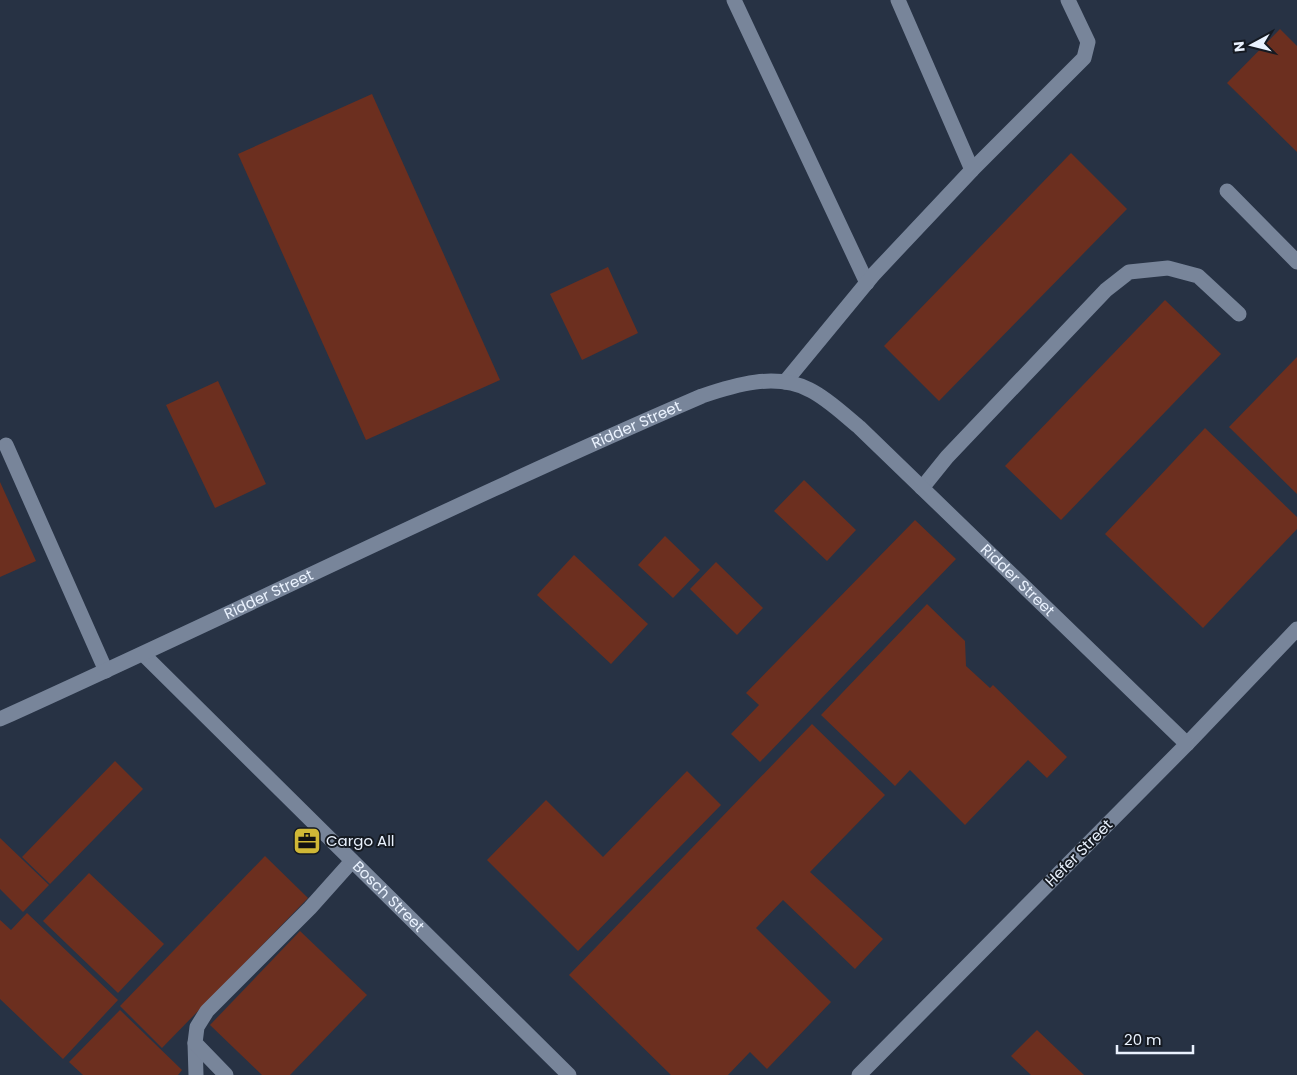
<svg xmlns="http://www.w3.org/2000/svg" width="1297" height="1075" viewBox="0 0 1297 1075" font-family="Poppins,sans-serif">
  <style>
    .building { fill: #6c2f1f }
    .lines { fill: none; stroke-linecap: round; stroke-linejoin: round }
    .service { stroke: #78859a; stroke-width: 15 }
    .minor { stroke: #78859a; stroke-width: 15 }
    .labels { text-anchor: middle; stroke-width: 4; stroke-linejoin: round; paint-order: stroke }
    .street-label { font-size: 15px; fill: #eaf2fe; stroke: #151a22 }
    .poi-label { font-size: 15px; fill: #eaf2fe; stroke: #151a22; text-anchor: start }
  </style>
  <rect width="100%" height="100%" fill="#273244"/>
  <g class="building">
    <polygon points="1280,29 1297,46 1297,152 1227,83"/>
    <polygon points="372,94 500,380 366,440 238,154"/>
    <polygon points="1071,153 1127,209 939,401 884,346"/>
    <polygon points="608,267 638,333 582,360 550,294"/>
    <polygon points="1165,300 1221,354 1061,520 1005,466"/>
    <polygon points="1297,357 1297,494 1229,427"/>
    <polygon points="218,381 266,484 215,508 166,405"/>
    <polygon points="1205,428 1297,517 1297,529 1203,628 1105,534"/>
    <polygon points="804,480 856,530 827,561 774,511"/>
    <polygon points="0,482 36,561 0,577"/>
    <polygon points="915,520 956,559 760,762 731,734 759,705 746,693"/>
    <polygon points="665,536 700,570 673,598 638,565"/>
    <polygon points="574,555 648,624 611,664 537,595"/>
    <polygon points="716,562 763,608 737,635 690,589"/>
    <polygon points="927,604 965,641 966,666 990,688 993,685 1067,757 1047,778 1028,760 965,825 910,770 895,786 821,715"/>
    <polygon points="812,724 885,795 810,872 883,939 855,969 783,900 756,928 831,1002 767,1069 750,1052 728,1075 671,1075 569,975"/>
    <polygon points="115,761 143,789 50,884 22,857"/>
    <polygon points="687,771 721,805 578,951 487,860 546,800 603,857"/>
    <polygon points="0,838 49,885 23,912 0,889"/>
    <polygon points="265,856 308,898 162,1048 120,1006"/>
    <polygon points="89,873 164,944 118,993 43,921"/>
    <polygon points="27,913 118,1000 63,1059 0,999 0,920 11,930"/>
    <polygon points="300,931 367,995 290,1075 262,1075 210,1025"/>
    <polygon points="120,1010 182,1070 178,1075 83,1075 69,1062"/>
    <polygon points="1037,1030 1084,1075 1031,1075 1011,1056"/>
  </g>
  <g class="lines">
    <g class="service">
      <polyline points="734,0 867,283"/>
      <polyline points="898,0 972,170"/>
      <polyline points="1227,191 1297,262"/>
      <polyline points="785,382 874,274 972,170 1084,58 1088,42 1068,0"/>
      <polyline points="6,445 106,671"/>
      <polyline points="922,488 947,457 1106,290 1129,272 1168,268 1198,276 1239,314"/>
      <polyline points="1187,744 1297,629"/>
      <polyline points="195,1043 196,1075"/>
      <polyline points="226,1075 195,1043 197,1027 207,1011 310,908 352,861"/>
    </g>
    <g class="minor">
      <path id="s1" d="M143,654L569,1075"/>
      <path id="s2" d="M0,719C235,613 465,498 702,396C734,385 776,372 810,390C828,399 843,414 859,427L1187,744L859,1075"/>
    </g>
  </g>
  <defs>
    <g id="office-square" transform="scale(1.4375)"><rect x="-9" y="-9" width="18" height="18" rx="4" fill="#d0b836" stroke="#151a22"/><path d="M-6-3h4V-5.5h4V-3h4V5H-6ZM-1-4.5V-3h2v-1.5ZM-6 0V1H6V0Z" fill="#111"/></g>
  </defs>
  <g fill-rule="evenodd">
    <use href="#office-square" x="307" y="841"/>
  </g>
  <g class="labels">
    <g class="street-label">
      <text dy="5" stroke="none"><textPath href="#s2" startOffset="701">Ridder Street</textPath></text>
      <text dy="5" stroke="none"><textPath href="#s2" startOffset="1166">Ridder Street</textPath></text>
      <text dy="5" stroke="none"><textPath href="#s2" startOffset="296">Ridder Street</textPath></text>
      <text transform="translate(1079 853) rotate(-45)" y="5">Hefer Street</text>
      <text dy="5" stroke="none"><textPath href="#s1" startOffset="345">Bosch Street</textPath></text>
    </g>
    <g class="poi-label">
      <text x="326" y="846">Cargo All</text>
    </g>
  </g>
  <g transform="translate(1252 45) rotate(263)" stroke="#151a22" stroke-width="4" paint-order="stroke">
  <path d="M0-4L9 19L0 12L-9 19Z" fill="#eaf2fe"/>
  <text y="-8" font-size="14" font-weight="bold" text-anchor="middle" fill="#eaf2fe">N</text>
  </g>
  <path d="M1117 1045v8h76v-8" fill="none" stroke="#eaf2fe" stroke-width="2.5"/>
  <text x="1124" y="1045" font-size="15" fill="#eaf2fe" stroke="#151a22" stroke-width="4" paint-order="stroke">20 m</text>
</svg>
